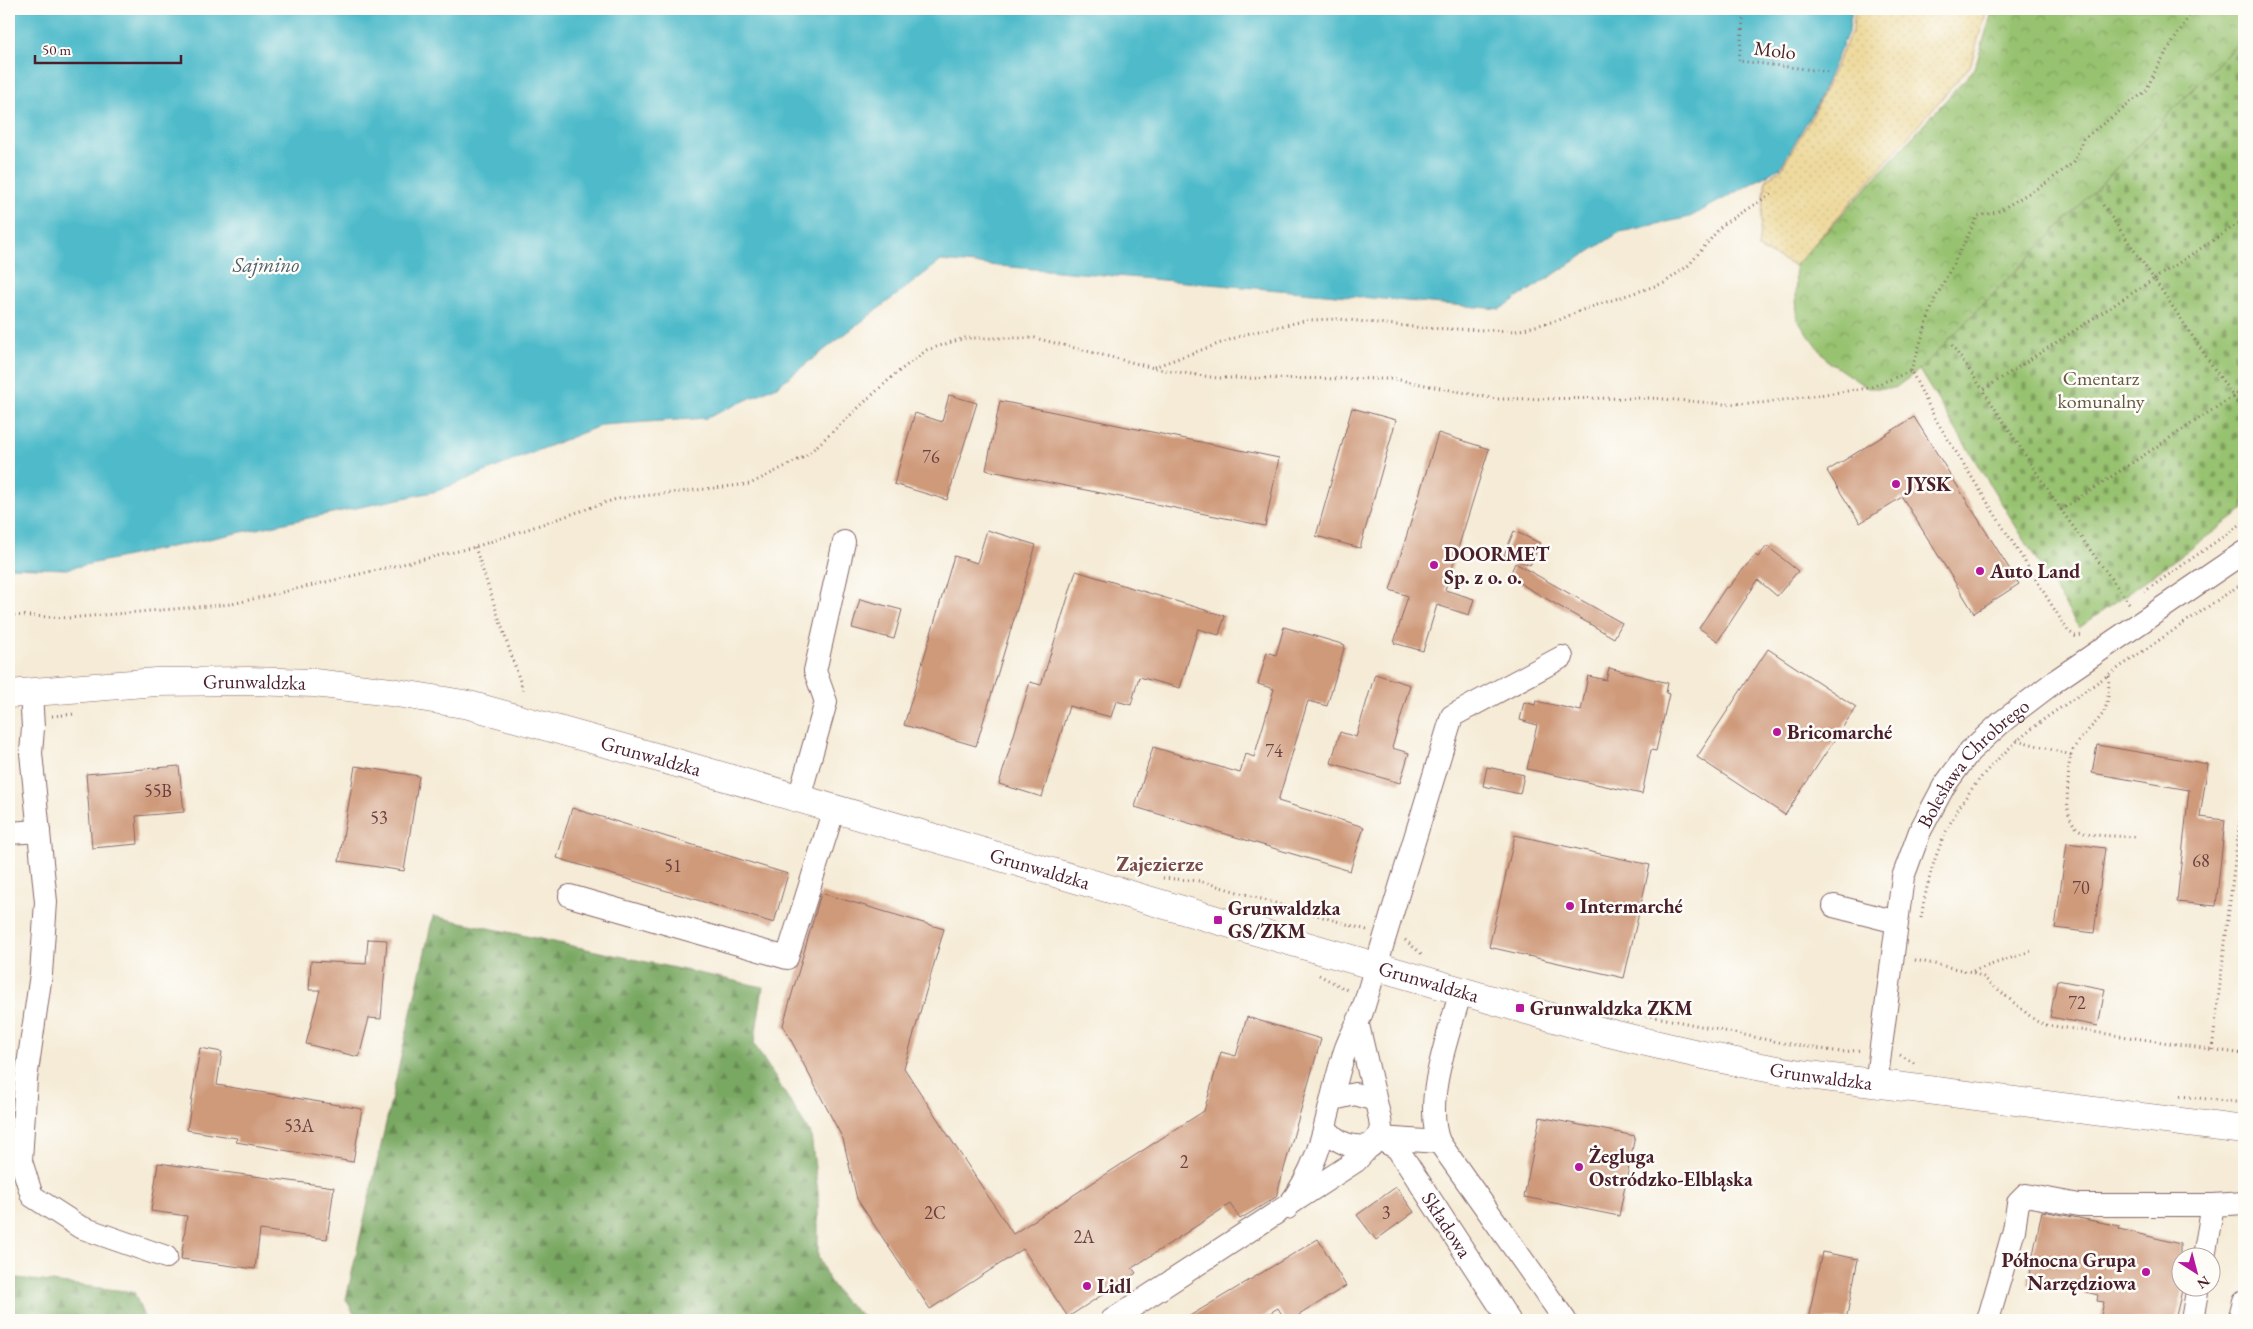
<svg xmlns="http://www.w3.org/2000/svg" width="2253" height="1329" viewBox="0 0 2253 1329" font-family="'EB Garamond',serif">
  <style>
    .forest { fill: url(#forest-firs); stroke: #626446 }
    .sand { fill: url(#sand-dots); stroke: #9c7c64 }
    .cemetery { fill: url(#cemetery-stones); stroke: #70704d }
    .park { fill: url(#park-crowns); stroke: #70704d }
    .water { fill: #4fbbca; stroke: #4c6d7a }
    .building { fill: #cf9a7a }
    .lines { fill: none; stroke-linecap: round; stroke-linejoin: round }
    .minor-casing { stroke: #866667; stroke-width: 24 }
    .major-casing { stroke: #866667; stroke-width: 29 }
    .path { stroke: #866667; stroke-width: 3; stroke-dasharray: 1 4; stroke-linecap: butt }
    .minor { stroke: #fff; stroke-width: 22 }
    .major { stroke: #fff; stroke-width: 28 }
    .poi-dot { fill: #b5179e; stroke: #fdfcf7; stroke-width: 2 }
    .labels { text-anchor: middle; stroke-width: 5; stroke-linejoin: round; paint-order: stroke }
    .number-label { font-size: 18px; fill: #6b3e3f }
    .street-label { font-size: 20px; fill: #4a1f2b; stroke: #fdfcf7 }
    .park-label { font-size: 20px; fill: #655843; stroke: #fdfcf7 }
    .poi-label { font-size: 20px; font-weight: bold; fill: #4a1f2b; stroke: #fdfcf7; text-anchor: start }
    .water-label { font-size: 21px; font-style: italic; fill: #4c5d6b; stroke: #fdfcf7 }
    .neighbourhood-label { font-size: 21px; font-weight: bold; fill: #794a47; stroke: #fdfcf7 }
  </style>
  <defs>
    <pattern id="forest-firs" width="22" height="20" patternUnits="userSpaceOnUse" patternTransform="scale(1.25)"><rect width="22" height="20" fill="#79a862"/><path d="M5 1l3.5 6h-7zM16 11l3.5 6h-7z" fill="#658851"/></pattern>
    <pattern id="sand-dots" width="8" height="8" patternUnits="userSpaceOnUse" patternTransform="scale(1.25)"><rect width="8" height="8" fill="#eeda9e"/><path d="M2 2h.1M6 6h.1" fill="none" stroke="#cebb88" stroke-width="1.8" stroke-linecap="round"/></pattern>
    <pattern id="cemetery-stones" width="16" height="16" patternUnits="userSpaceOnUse" patternTransform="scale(1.25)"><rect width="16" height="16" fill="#97c26f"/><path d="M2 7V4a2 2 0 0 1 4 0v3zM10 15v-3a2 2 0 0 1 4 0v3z" fill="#7d9d5b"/></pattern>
    <pattern id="park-crowns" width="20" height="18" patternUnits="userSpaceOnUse" patternTransform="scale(1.25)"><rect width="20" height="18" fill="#97c26f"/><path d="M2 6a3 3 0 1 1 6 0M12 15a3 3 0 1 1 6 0" fill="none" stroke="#7d9d5b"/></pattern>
  </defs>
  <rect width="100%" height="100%" fill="#fdfcf7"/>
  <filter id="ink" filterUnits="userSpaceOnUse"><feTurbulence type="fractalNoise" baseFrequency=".02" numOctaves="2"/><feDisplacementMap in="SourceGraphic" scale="10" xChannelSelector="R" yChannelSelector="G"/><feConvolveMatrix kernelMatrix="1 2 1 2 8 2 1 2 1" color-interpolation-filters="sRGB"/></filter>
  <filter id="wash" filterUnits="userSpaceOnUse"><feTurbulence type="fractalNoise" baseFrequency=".0096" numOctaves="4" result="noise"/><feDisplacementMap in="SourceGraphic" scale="20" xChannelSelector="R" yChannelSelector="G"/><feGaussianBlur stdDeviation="1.12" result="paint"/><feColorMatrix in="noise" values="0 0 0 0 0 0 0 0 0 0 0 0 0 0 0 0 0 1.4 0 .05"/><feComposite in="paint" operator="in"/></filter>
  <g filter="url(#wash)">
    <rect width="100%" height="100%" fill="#f5ebd6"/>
    <g class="forest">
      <polygon points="433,916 763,987 754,1044 811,1135 818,1193 818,1257 830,1282 844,1301 867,1320 357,1320 346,1299"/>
      <polygon points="9,1277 134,1292 145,1320 9,1320"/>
    </g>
    <polygon class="sand" points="1855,9 1987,9 1970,66 1795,266 1758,248 1766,179 1780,171 1813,115 1853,29"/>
    <polygon class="cemetery" points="2244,37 2244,510 2079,628 1919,370"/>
    <polygon class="park" points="1993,9 2244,9 2244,37 1919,370 1895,388 1868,388 1829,362 1797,320 1795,266 1975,68"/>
    <polygon class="water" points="9,9 1852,9 1849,30 1816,106 1780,168 1690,217 1620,232 1500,309 941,261 777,386 707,418 602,425 437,491 66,569 9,567"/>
    <g id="blocks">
      <g class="building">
        <polygon points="949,395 977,403 947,500 894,484 915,413 942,422"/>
        <polygon points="1000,401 1279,458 1265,526 986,470"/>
        <polygon points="1352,408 1396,420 1360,548 1316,536"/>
        <polygon points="1914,417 2019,584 1974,613 1902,497 1860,523 1827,471"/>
        <polygon points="1438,433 1489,449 1445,590 1474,599 1469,615 1437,605 1423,651 1394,643 1408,596 1390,590"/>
        <polygon points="987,530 1036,545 976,746 904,725 954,556 977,563"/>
        <polygon points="1514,531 1540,543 1530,565 1504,555"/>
        <polygon points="1767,546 1798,571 1777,596 1758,580 1718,641 1699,628 1726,587 1728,588 1755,555 1758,557"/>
        <polygon points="1515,563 1622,623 1614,638 1509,577"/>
        <polygon points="1076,571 1225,616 1219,635 1198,629 1180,688 1139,677 1131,705 1116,701 1111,717 1069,706 1042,797 999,784 1030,682 1041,685"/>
        <polygon points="860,599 902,610 894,639 852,628"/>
        <polygon points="1284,627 1345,645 1327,706 1308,701 1278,801 1364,827 1350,871 1135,807 1153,747 1240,773 1246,754 1254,757 1274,689 1258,684 1267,652 1276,655"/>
        <polygon points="1768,649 1856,707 1785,815 1697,757"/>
        <polygon points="1609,668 1668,683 1666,693 1669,694 1661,729 1656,751 1651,750 1642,794 1527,769 1537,725 1520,720 1524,702 1535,705 1536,701 1581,711 1588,676 1606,680"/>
        <polygon points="1375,674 1410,685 1392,748 1409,753 1400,783 1331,763 1340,732 1356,737"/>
        <polygon points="2097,745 2208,764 2200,817 2225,820 2216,906 2177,902 2189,790 2092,773"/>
        <polygon points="179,766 184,812 136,816 138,844 92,848 86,774"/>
        <polygon points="355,766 419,776 404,871 339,861"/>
        <polygon points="1487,767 1524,775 1520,794 1483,786"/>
        <polygon points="572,808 788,874 774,923 557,858"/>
        <polygon points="1515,835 1650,865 1624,978 1489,947"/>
        <polygon points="2067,843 2105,848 2094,933 2055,928"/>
        <polygon points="821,893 944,929 904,1068 1013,1234 1204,1111 1221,1052 1236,1056 1247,1017 1321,1039 1276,1197 1240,1219 1230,1204 1132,1268 1136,1273 1068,1317 1023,1249 930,1309 857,1199 843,1139 783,1025"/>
        <polygon points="368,939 387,940 381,1019 369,1018 359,1057 306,1044 320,990 309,990 311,961 366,964"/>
        <polygon points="2057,980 2105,989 2098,1026 2050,1017"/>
        <polygon points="200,1048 222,1052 217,1085 362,1109 353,1162 236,1142 237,1138 187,1130"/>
        <polygon points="1540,1117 1635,1136 1619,1216 1524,1197"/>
        <polygon points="158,1163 334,1187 327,1239 260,1230 255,1269 181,1259 187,1216 151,1211"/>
        <polygon points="1396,1187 1414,1212 1376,1240 1357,1215"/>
        <polygon points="2042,1211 2120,1226 2119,1229 2180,1244 2180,1286 2183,1286 2175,1320 2100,1320 2104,1302 2097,1301 2098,1295 2045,1282 2044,1287 2027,1284"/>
        <polygon points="1318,1239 1346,1286 1291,1320 1285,1320 1278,1308 1258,1320 1183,1320"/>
        <polygon points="1822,1252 1858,1259 1846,1320 1808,1320"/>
      </g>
    </g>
  </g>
  <g filter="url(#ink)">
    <use href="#blocks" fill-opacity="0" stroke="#866667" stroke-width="1"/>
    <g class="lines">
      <g class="minor-casing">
        <g id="minor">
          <polyline points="31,692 33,728 31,753 46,902 41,974 26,1079 21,1161 32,1196 80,1227 166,1257"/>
          <polyline points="799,798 826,702 815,671 844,542"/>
          <polyline points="9,833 39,831"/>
          <polyline points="570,896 787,958 834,809"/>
          <polyline points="1834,906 1897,922"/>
          <path d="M1461,991C1449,1034 1423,1100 1439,1142L1565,1320"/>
          <path id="s1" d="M1876,1085L1903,877L1920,831L1944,786L1970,751L2003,721L2058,679L2244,552"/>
          <polyline points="1333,1099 1355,1094 1375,1100"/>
          <path d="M1325,1128C1339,1144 1350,1148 1371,1146"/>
          <path id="s2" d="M1377,1138L1397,1148L1509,1320"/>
          <polyline points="1381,1138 1439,1142"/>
          <path d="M1287,1208C1328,1154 1325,1108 1346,1048C1351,1034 1359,1022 1363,1009L1452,716L1562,657"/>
          <polyline points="2204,1256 2213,1205 2244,1203"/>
          <polyline points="1112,1320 1356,1161 1377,1138 1381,1129 1380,1119 1358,1025"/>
          <polyline points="1988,1320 2014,1230 2018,1203 2026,1195 2079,1205 2213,1205"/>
          <polyline points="2192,1320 2198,1286"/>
          <polyline points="2239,1320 2244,1301"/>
        </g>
      </g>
      <g class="major-casing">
        <g id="major">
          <path id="s3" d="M9,694L156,682L249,681L314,683L391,692L469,705L677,763L1585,1027C1656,1045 1728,1062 1801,1074L2244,1130"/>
        </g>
      </g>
      <g class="path">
        <polyline points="1744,9 1739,61 1831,72"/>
        <polyline points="2103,205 2154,279 2244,220"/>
        <polyline points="1952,345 1983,390"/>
        <polyline points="1154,367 1246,334 1308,320 1339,319 1424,328 1516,331 1559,320 1582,310 1664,283 1689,265 1723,224 1773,193"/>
        <polyline points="1911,371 1934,301 1978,216 1997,212 2046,183 2074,162 2083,139 2146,91 2156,69 2189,16 2198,9"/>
        <polyline points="2061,510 2244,389"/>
        <polyline points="475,547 523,690"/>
        <polyline points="2144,592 2244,522"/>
        <polyline points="2129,603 2061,510 1983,390 2154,279 2244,413"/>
        <polyline points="9,615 68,618 232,604 475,547 616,499 750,484 806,456 894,375 927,350 964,338 1035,338 1158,369 1217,378 1395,379 1496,399 1651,398 1724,404 1761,403 1869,388 1911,371 1936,420 2068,631 2075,636 2084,635"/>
        <path d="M2109,676C2109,723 2099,713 2076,745C2068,755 2069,770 2068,782C2063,842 2086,834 2136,837"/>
        <polyline points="52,716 75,714"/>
        <polyline points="2017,740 2071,755"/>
        <polyline points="1163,878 1200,881 1367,930"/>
        <path d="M1921,918C1936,824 1972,774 2047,717L2244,582"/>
        <polyline points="1405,940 1423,955"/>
        <polyline points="1915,960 1972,972 1983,977 2036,1021 2046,1025 2244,1054"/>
        <polyline points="1973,971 2031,951"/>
        <polyline points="1319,975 1349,991"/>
        <polyline points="1627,1011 1783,1043 1841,1052 1862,1050"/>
        <polyline points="2212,1050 2244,786"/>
        <polyline points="1900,1055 1916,1064"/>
        <polyline points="2180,1096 2244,1103"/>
      </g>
      <use href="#minor" class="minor"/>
      <use href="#major" class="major"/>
    </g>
  </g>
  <g class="poi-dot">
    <circle cx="1896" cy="484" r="5"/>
    <circle cx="1434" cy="565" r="5"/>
    <circle cx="1980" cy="571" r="5"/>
    <circle cx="1777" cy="732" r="5"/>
    <circle cx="1570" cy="906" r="5"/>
    <rect x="1213" y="915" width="10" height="10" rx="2.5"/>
    <rect x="1515" y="1003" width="10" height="10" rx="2.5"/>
    <circle cx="1579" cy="1167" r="5"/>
    <circle cx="2146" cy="1272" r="5"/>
    <circle cx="1087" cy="1286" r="5"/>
  </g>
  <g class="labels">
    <g class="number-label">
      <text x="931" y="463">76</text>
      <text x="1274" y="757">74</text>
      <text x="158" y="797">55B</text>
      <text x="379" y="824">53</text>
      <text x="2201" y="867">68</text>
      <text x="673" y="872">51</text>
      <text x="2081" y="894">70</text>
      <text x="2077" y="1009">72</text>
      <text x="299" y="1132">53A</text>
      <text x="1184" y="1168">2</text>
      <text x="935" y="1219">2C</text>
      <text x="1386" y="1219">3</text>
      <text x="1084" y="1243">2A</text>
    </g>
    <g class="street-label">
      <text transform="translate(1775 50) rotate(7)" y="7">Molo</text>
      <text dy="7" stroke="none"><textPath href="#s3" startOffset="246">Grunwaldzka</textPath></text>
      <text dy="7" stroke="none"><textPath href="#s3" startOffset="651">Grunwaldzka</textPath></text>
      <text dy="7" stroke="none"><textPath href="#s1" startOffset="346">Bolesława Chrobrego</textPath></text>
      <text dy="7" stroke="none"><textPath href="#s3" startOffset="1056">Grunwaldzka</textPath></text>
      <text dy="7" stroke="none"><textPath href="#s3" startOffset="1461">Grunwaldzka</textPath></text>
      <text dy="7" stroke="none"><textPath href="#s3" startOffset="1865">Grunwaldzka</textPath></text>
      <text dy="7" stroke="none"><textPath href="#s2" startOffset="114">Składowa</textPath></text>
    </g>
    <g class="park-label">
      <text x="2101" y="385">Cmentarz<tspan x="2101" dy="23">komunalny</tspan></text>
    </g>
    <g class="poi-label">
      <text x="1906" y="491">JYSK</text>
      <text x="1444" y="561">DOORMET<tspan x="1444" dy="23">Sp. z o. o.</tspan></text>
      <text x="1990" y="578">Auto Land</text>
      <text x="1787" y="739">Bricomarché</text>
      <text x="1580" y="913">Intermarché</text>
      <text x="1228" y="915">Grunwaldzka<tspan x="1228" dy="23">GS/ZKM</tspan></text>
      <text x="1530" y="1015">Grunwaldzka ZKM</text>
      <text x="1589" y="1163">Żegluga<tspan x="1589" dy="23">Ostródzko-Elbląska</tspan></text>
      <text x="2136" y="1267" text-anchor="end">Północna Grupa<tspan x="2136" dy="23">Narzędziowa</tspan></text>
      <text x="1097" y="1293">Lidl</text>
    </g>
    <g class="water-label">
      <text x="266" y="272">Sajmino</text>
    </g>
    <g class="neighbourhood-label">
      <text x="1160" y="871">Zajezierze</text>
    </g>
  </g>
  <rect width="2253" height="1329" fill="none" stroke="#fdfcf7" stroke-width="30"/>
  <g transform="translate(2196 1272) rotate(144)"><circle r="24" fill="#fdfcf7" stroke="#b5a4a5"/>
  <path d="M0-4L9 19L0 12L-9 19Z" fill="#b5179e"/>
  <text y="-8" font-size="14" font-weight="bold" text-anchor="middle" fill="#4a1f2b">N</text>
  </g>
  <path d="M35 55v8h146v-8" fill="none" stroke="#4a1f2b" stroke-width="2.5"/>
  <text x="42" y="55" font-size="15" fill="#4a1f2b" stroke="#fdfcf7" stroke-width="4" paint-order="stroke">50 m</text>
</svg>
